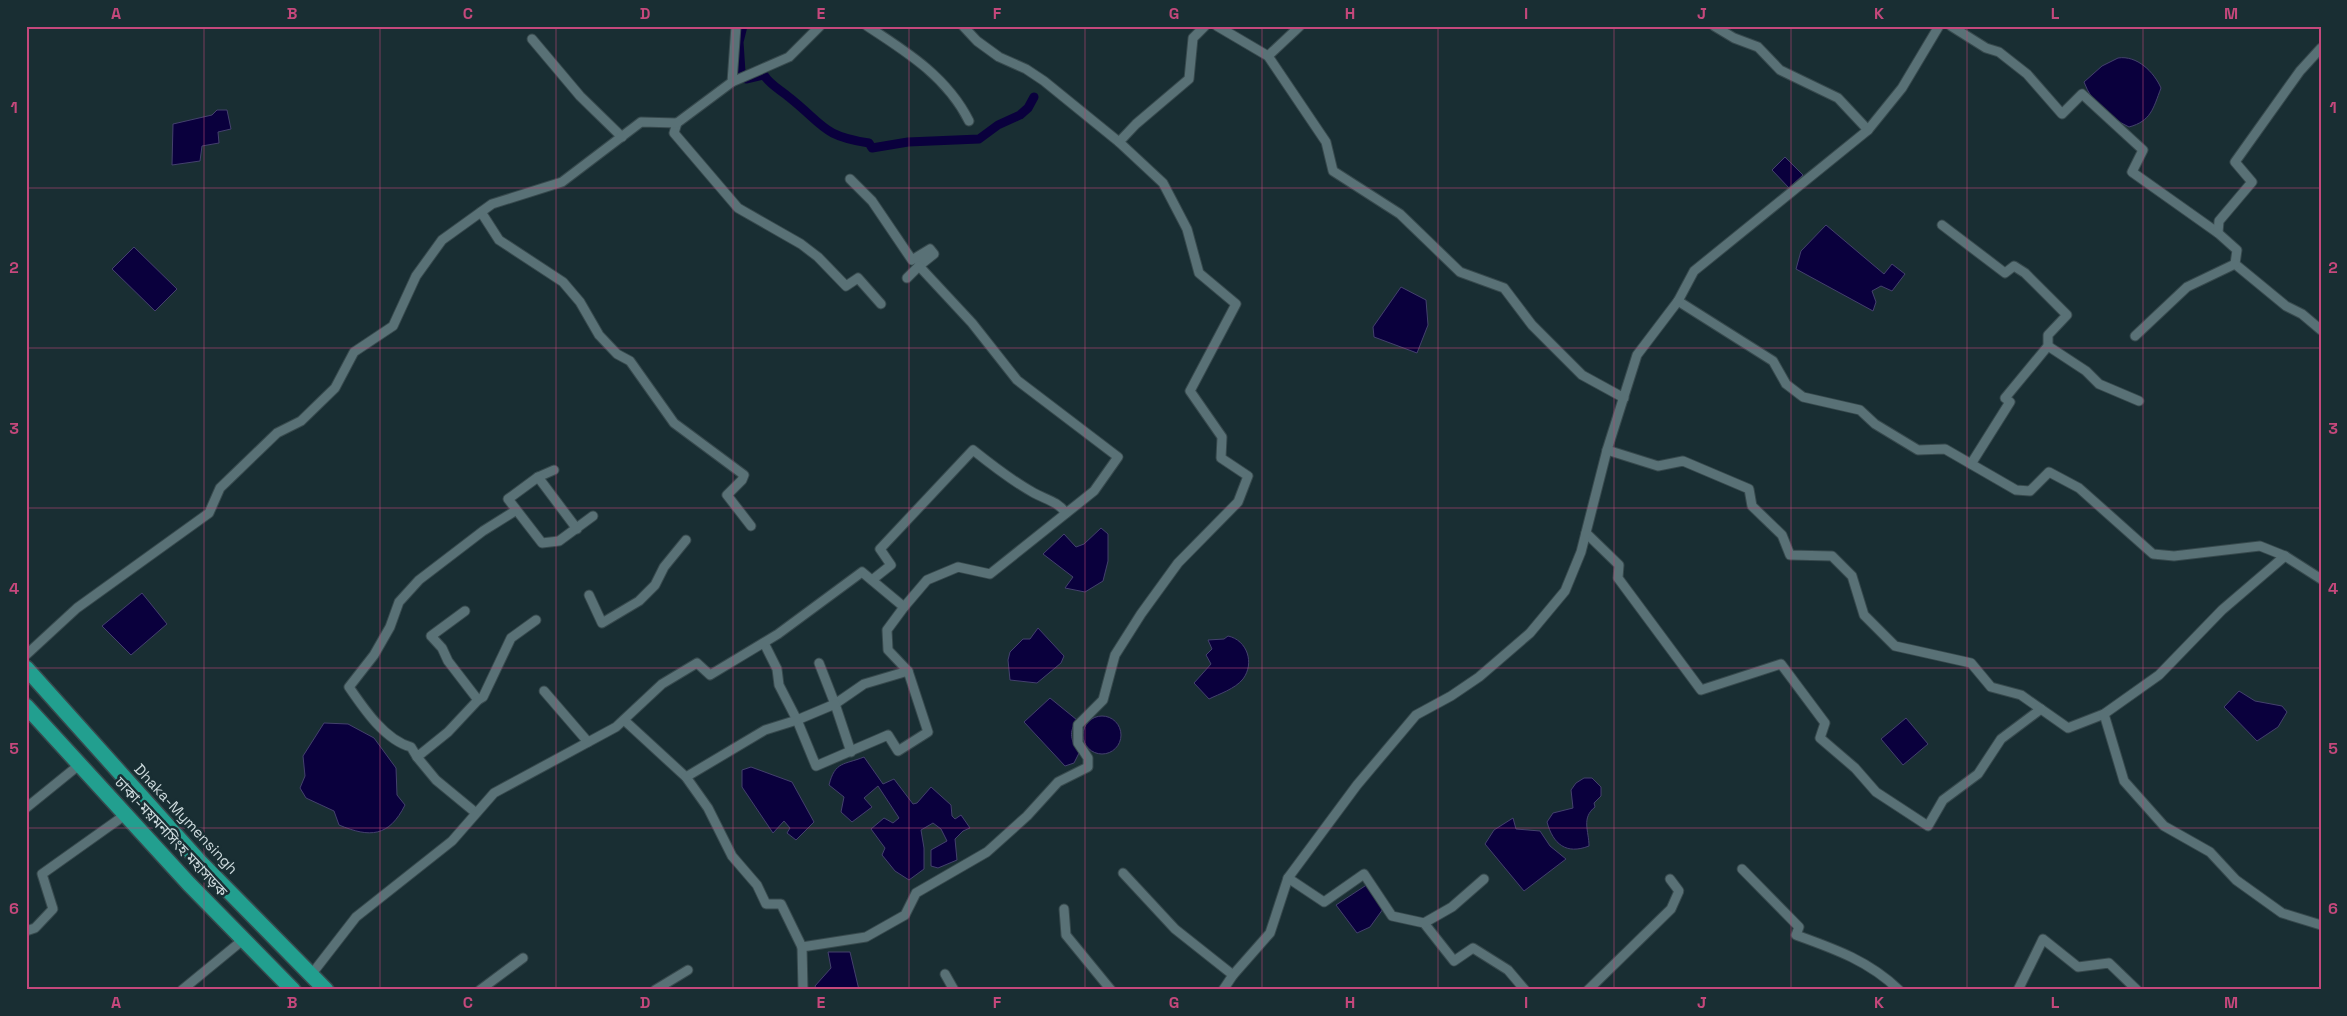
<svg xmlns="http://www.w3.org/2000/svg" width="2347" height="1016" viewBox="0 0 2347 1016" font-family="'Space Grotesk','Noto Sans Bengali',sans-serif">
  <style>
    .water { fill: #0a003d; stroke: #44416d }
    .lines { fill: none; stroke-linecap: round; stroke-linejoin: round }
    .canal { stroke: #0a003d; stroke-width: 9 }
    .street-casing { stroke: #37494d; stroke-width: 11 }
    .highway-casing { stroke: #37494d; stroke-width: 18 }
    .street { stroke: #597176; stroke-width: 9 }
    .highway { stroke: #229f8f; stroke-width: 15 }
    .grid { fill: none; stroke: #c5487c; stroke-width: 1; stroke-opacity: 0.55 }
    .labels { text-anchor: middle; stroke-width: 5; stroke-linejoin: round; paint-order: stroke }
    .street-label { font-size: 15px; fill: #cddadd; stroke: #192e33 }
    .neatline { fill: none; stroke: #c5487c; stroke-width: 2 }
    .grid-label { font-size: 16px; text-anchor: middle; font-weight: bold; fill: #c5487c }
  </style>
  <rect width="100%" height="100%" fill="#192e33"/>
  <g class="water">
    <path d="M2118,58C2137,55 2154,72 2161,88C2153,109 2151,121 2129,127C2109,117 2092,104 2084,82L2102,66Z"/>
    <polygon points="217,110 227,110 231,129 218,132 219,143 202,146 200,161 172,165 173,124 212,115"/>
    <polygon points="1785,157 1803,175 1789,188 1772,170"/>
    <polygon points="1826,225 1884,274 1892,264 1905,274 1892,291 1881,286 1872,291 1876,302 1873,311 1796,269 1801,251"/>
    <polygon points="134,247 177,289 155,311 112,269"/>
    <polygon points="1401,287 1426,300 1428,325 1417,353 1374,337 1373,327"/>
    <polygon points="1101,528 1108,534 1108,561 1103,581 1085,592 1065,588 1073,577 1043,554 1064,534 1076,547 1084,544"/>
    <polygon points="142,593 167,624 131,655 102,626"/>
    <polygon points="1038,628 1064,656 1061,663 1037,683 1010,680 1008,660 1010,652 1023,639 1030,639"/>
    <path d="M1228,636C1247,640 1255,663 1243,679C1235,689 1219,694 1209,699L1194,683L1211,664L1206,655L1212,649L1208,640L1224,639Z"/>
    <polygon points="2239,691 2255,701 2282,706 2287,712 2278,727 2257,741 2224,707"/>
    <path d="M1050,698L1077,720C1068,733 1071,740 1079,753L1074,763L1065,766L1024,722Z"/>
    <circle cx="1102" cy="735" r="19"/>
    <polygon points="1906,718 1928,744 1903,765 1881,739"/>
    <path d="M324,723L348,724L374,738L396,768L397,795L405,805C389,837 370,838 339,825L334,811L306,798L300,788L305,776L303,756Z"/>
    <path d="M864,757L883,784L894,779L913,804L917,803L931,787L951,805L952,816L955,819L961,815L970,828L963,831L955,839L957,860L938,868L931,866V850L947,841L941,829L933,823L921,830L924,848V869L909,880L895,871L882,855L885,848L871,829L884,818L893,823L899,818L878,786L864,798L872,807L852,822L841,812L844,797L829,785C835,761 844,765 864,757Z"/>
    <polygon points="751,767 792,782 814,822 796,840 787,833 790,828 784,821 773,833 742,787 742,770"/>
    <path d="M1584,778H1592L1601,787V796L1594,803L1595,807C1581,818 1589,831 1589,846C1566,855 1553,844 1547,822L1553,813L1573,808L1571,790L1576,783Z"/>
    <polygon points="1513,818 1516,829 1540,831 1550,846 1566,859 1524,891 1485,844 1494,830"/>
    <polygon points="1368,884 1383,909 1370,927 1357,933 1336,905"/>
    <polygon points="828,952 850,952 859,990 817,990 815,986 831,968"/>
  </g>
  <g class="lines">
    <g class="canal">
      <polyline points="741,72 739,42 743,26"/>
      <path d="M746,79L764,75C770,85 781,90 790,98C824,125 822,136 869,143L872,148L908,142L979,139L998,125L1020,115L1028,108L1034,97"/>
    </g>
    <g class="street-casing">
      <g id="street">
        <polyline points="736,26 732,82 677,123 674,133 738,208 801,244 818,257 846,286 858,278 881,304"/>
        <path d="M867,26C907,52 947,77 969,121"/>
        <polyline points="963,26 977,41 999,57 1026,69 1044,81 1119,142"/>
        <polyline points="1217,26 1268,56 1326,142 1333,171 1400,214 1460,272 1504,288 1532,325 1582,375 1624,398"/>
        <polyline points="1714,26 1734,38 1758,47 1780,70 1838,98 1868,130"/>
        <polyline points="1951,26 1986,48 1999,52 2027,74 2062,114 2082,94 2143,150 2132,172 2218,233 2237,250 2235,264 2286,306 2302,314 2321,330"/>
        <polyline points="532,39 580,96 622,137"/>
        <polyline points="1268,56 1300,26"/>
        <polyline points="732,82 789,57 820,26"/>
        <polyline points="850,179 872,201 912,260 930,249 934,254 919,266"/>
        <polyline points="481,212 499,240 563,282 580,302 599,335 617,354 630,361 674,423 744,475 742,480 727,495 751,526"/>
        <polyline points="1942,225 2005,273 2014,266 2025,273 2067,315 2048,335 2048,346 2005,398 2010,402 1971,464"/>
        <polyline points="2218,233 2219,221 2252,182 2235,162 2300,71 2321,48"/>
        <polyline points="1678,301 1773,361 1786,384 1803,397 1860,410 1875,424 1918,450 1945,449 2016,490 2030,491 2049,472 2079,488 2153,554 2174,556 2260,546 2285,556 2321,579"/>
        <polyline points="2135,336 2187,287 2235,264"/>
        <polyline points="2048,346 2086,371 2099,384 2139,401"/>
        <polyline points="1607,450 1658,466 1683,461 1749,489 1752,506 1782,535 1790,555 1832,556 1852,576 1864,615 1895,646 1971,663 1991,687 2021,695 2068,728 2104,714 2159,675 2222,610 2285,556"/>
        <polyline points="554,470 538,477 508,499 542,543 559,541 593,516"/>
        <polyline points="538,477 577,529"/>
        <polyline points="1586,533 1619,565 1618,578 1701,690 1781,664 1825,723 1820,738 1855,768 1876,792 1928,826 1943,800 1978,774 2001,739 2041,709"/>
        <path d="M872,580L891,565L880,549L973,450C993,466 1012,481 1034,493C1047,500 1057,501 1066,513"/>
        <polyline points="589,595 602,623 639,601 655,585 664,567 686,540"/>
        <path d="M465,611L431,636L442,648L448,661L478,700L448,732L417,757L411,747C385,740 364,709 349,687L374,655L390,627L399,602L419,580L483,531L515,511"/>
        <polyline points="764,643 777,669 779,685 797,720 816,766 888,735 898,751 928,732 908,671 888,650 887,630 904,607"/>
        <polyline points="26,655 77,608 209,513 220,488 277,433 301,421 335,388 354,352 393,326 416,276 442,240 492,204 562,182 641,122 677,123"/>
        <polyline points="819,663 835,704 864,684 908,671"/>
        <polyline points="544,691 588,742"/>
        <polyline points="478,700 483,697 511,638 536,620"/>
        <polyline points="2104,714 2124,781 2164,826 2210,852 2236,880 2282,913 2321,925"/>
        <polyline points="624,720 686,777 708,808 732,856 757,885 766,904 781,904 802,947"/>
        <polyline points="417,757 436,780 476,813"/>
        <polyline points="686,777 765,730 797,720 835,704 851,752"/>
        <polyline points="26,808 79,765"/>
        <path d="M1742,869L1799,927L1796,935C1835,949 1869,961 1899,990"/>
        <polyline points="1123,873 1175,929 1233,975"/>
        <polyline points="1288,878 1324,902 1364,874 1392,916 1424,923 1454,961 1473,948 1508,970 1525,990"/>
        <polyline points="1064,909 1066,935 1111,990"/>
        <polyline points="1424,923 1452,907 1484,879"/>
        <polyline points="26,931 35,928 53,909 42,874 125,815"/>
        <polyline points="945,974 954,990"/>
        <polyline points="311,975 356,917 452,841 494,793 616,727 662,684 697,663 710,675 778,634 862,572 904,607 927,580 958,567 990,574 1094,491 1118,457 1017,380 972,323 919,266 907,278"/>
        <polyline points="182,990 244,939"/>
        <polyline points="480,990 523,958"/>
        <polyline points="655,990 688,970"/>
        <polyline points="803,990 802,947 866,937 905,915 916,893 987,852 1027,816 1058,782 1088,767 1088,758 1078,743 1078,725 1103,700 1115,655 1141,614 1178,563 1238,502 1248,476 1221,458 1222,437 1190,391 1236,304 1199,273 1187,229 1163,183 1119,142 1136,124 1189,79 1193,38 1205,26"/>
        <polyline points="1223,990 1233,975 1270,933 1288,878 1357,785 1416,715 1451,696 1479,677 1530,633 1565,591 1581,552 1607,450 1637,355 1678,301 1694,271 1868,130 1902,88 1939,26"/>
        <polyline points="1588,990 1671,909 1679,891 1670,879"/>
        <polyline points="2018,990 2043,939 2078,967 2109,963 2137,990"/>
      </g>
    </g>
    <g class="highway-casing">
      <g id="highway">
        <polyline points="26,668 200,862 326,990"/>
        <polyline points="26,706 189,884 293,990"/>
      </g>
    </g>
    <use href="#street" class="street"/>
    <use href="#highway" class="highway"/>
  </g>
  <path class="grid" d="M204,26V990M380,26V990M556,26V990M733,26V990M909,26V990M1085,26V990M1262,26V990M1438,26V990M1614,26V990M1791,26V990M1967,26V990M2143,26V990M26,188H2321M26,348H2321M26,508H2321M26,668H2321M26,828H2321"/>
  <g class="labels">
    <g class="street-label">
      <text transform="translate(186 819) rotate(47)" y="5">Dhaka-Mymensingh</text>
      <text transform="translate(171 837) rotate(47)" y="5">ঢাকা-ময়মনসিংহ মহাসড়ক</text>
    </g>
  </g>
  <rect width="2347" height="1016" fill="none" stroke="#192e33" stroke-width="55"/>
  <rect x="28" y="28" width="2292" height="960" class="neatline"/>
  <g class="grid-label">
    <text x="116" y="19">A</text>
    <text x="292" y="19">B</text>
    <text x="468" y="19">C</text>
    <text x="645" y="19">D</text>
    <text x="821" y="19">E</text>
    <text x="997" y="19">F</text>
    <text x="1174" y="19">G</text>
    <text x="1350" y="19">H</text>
    <text x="1526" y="19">I</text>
    <text x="1702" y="19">J</text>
    <text x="1879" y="19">K</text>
    <text x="2055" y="19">L</text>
    <text x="2231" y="19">M</text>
    <text x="14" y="113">1</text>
    <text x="2333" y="113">1</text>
    <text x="14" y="273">2</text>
    <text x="2333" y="273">2</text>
    <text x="14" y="434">3</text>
    <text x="2333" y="434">3</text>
    <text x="14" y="594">4</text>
    <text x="2333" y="594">4</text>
    <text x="14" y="754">5</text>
    <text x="2333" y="754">5</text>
    <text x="14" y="914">6</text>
    <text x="2333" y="914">6</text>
    <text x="116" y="1008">A</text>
    <text x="292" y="1008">B</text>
    <text x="468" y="1008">C</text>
    <text x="645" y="1008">D</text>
    <text x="821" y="1008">E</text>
    <text x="997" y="1008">F</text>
    <text x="1174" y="1008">G</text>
    <text x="1350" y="1008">H</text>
    <text x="1526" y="1008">I</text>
    <text x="1702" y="1008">J</text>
    <text x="1879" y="1008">K</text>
    <text x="2055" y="1008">L</text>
    <text x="2231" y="1008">M</text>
  </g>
</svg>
